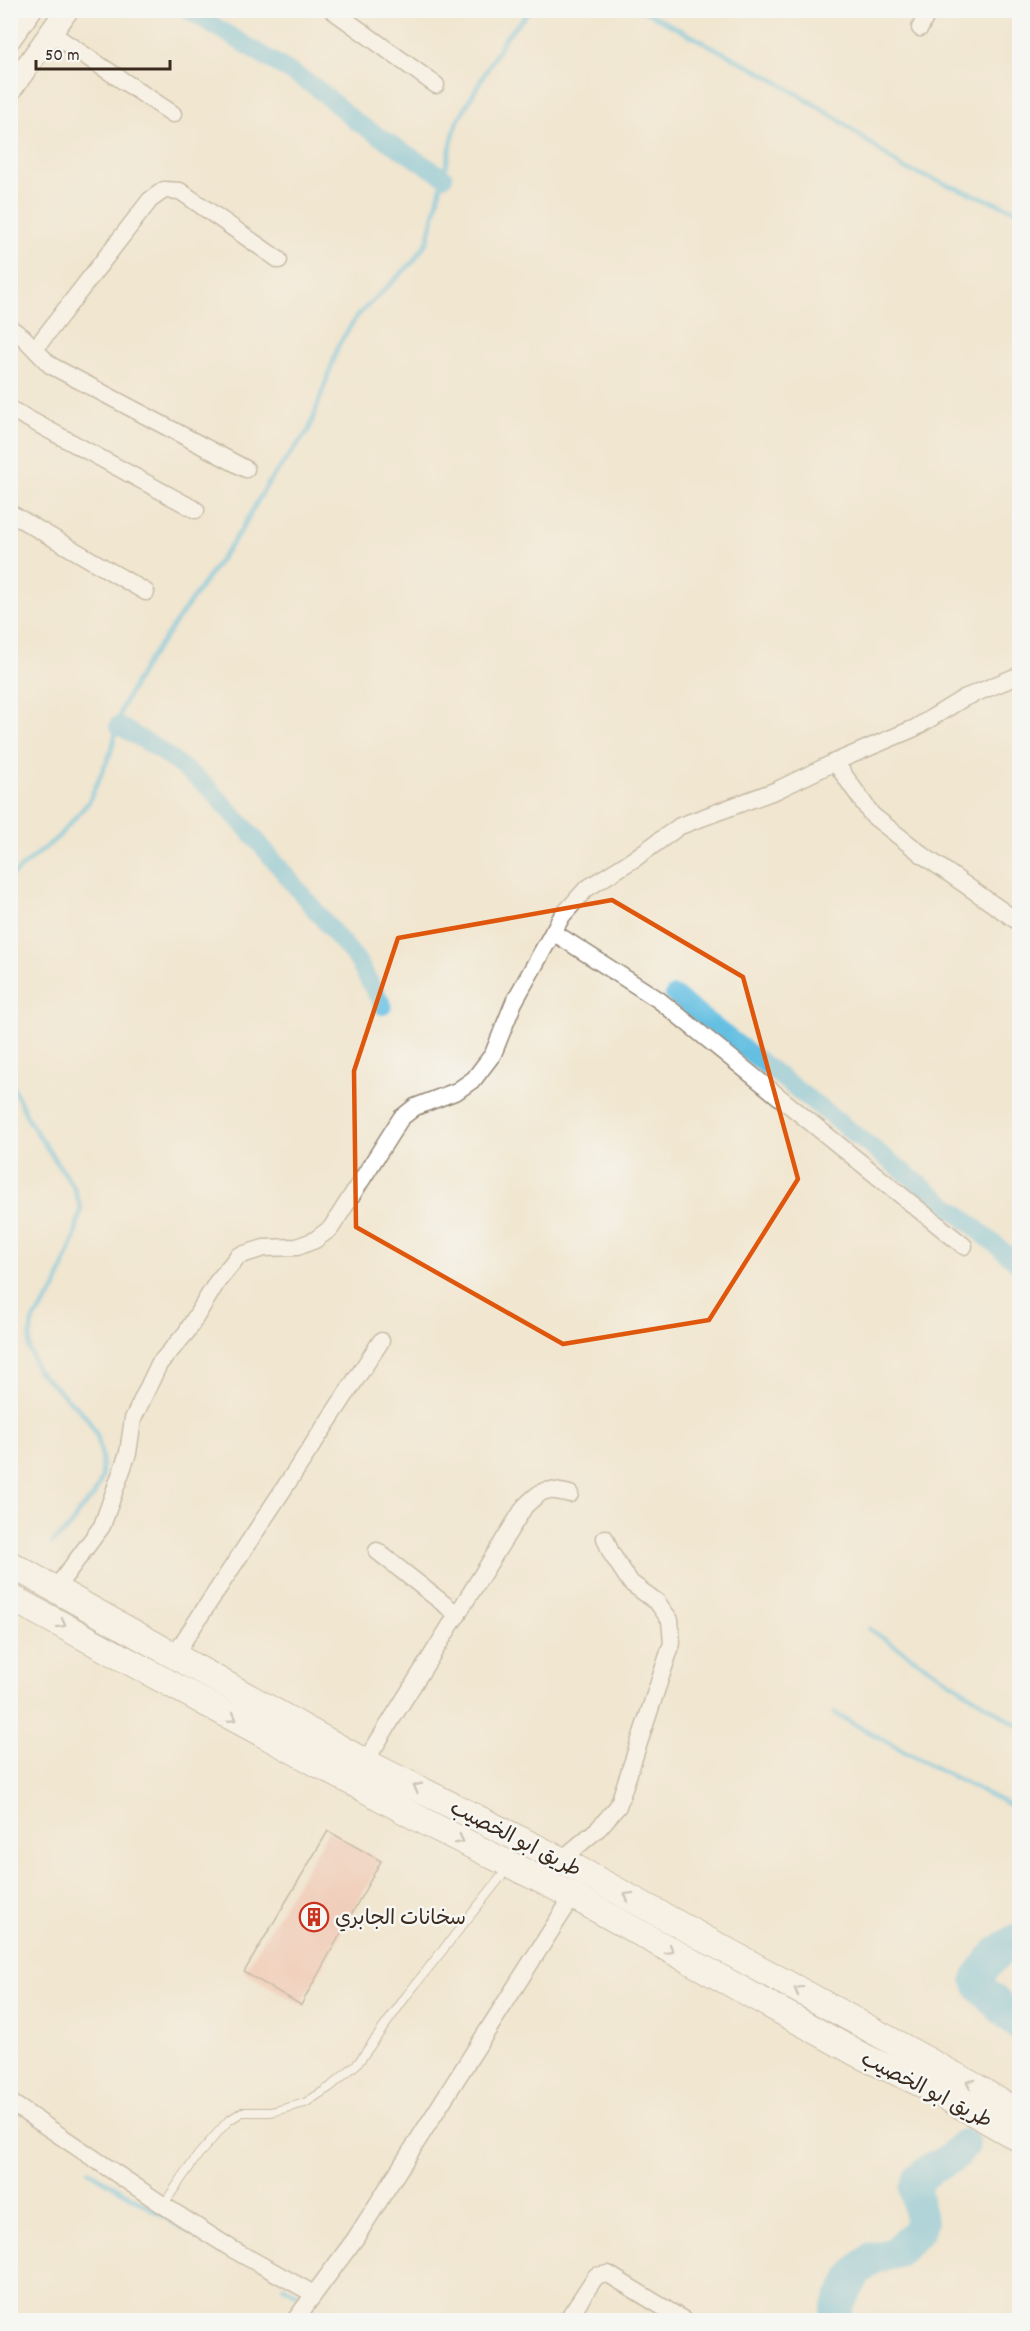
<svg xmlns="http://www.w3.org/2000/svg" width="1030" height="2331" viewBox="0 0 1030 2331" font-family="Dekko,'Playpen Sans Arabic',sans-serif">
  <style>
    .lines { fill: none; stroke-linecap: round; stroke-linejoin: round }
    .stream { stroke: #65bfe2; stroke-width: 5 }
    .canal { stroke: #65bfe2; stroke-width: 18 }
    .river { stroke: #65bfe2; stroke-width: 32 }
    .building { fill: #f0b2a2 }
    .lane-casing { stroke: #968876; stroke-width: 10 }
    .street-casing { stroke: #968876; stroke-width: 19 }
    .secondary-casing { stroke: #968876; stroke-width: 25 }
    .primary-casing { stroke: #968876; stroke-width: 28 }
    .lane { stroke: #fff; stroke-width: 8 }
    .street { stroke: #fff; stroke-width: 16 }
    .secondary { stroke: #fff; stroke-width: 22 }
    .primary { stroke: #fff; stroke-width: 26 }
    .oneway { stroke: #a79f9a }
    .marked { fill: none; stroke: #df570d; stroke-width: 4.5; stroke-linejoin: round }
    .labels { text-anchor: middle; stroke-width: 5; stroke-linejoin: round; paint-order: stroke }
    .street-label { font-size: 21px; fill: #3b2a1e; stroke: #f6f6f2 }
    .poi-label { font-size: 21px; fill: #3b2a1e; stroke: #f6f6f2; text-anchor: start }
  </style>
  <rect width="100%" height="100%" fill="#f6f6f2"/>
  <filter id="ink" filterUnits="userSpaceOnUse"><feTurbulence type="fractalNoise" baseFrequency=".0167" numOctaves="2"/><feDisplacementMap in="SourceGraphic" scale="12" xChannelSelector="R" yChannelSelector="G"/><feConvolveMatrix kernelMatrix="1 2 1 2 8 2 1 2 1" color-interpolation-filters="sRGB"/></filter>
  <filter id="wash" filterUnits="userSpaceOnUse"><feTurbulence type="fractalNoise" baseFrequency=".008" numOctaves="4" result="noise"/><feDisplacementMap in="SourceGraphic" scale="24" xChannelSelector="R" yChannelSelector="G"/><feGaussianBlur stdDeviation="1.35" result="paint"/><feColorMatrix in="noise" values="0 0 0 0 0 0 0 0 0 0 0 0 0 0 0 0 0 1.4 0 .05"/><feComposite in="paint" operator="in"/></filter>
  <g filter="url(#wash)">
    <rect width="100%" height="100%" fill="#f1e6cf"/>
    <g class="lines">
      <g class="stream">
        <polyline points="642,10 766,75 835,117 903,168 1020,212"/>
        <polyline points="10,877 58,837 88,803 111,752 122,707 144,667 240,532 268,483 309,430 339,344 357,316 413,262 428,240 456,124 505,38 531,10"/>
        <polyline points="10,1080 29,1121 74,1188 81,1208 74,1239 55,1289 32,1322 29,1348 37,1370 86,1416 97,1435 102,1457 102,1478 93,1497 80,1510 70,1527 52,1543"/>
        <polyline points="869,1629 1020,1727"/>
        <polyline points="834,1713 943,1772 1020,1810"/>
        <polyline points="10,2149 12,2148"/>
        <polyline points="89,2171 211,2245"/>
        <polyline points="284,2287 307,2300"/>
      </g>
      <g class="canal">
        <polyline points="188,10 317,88 355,121 444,177"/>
        <polyline points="118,725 158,749 207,786 254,837 357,960 383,1006"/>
        <polyline points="674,995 960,1215 1020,1265"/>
      </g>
      <g class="river">
        <path d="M1020,1939C999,1947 988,1961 977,1979L981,1988L1020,2026"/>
        <polyline points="834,2320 840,2301 855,2275 864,2265 873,2258 895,2253 918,2231 921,2222 915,2189 919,2179 929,2170 951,2158 964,2145"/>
      </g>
    </g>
    <g id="blocks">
      <polygon class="building" points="328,1831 381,1861 301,2005 244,1972"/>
    </g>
  </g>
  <g filter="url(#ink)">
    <use href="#blocks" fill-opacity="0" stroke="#968876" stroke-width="1.5"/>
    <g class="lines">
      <g class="lane-casing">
        <polyline id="lane" points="163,2205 198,2155 228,2121 242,2112 271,2112 305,2103 330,2087 358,2063 407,1995 508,1868"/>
      </g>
      <g class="street-casing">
        <g id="street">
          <polyline points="332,10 436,85"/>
          <polyline points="920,28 929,10"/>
          <polyline points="51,33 173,114"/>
          <polyline points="10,328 23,337 50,365 246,469"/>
          <polyline points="35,349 150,200 164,190 180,191 279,260"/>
          <polyline points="10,409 196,510"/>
          <polyline points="10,513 146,592"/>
          <polyline points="835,762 872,815 924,856 1020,923"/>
          <polyline points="553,932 659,1000 964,1246"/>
          <polyline points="377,1551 458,1615"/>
          <polyline points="56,1588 102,1526 128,1453 133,1419 159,1364 186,1333 217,1282 238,1256 264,1248 297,1247 315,1240 331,1228 401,1118 415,1107 457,1091 474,1079 493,1054 514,1002 562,916 586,889 634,859 680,826 777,790 835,762 915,728 964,698 1020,675"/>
          <polyline points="175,1654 381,1341"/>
          <path d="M365,1762L525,1506C544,1488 544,1488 570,1494"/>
          <polyline points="561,1860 599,1828 618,1806 672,1643 670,1620 657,1602 631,1583 611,1553 605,1538"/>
          <polyline points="10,2102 163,2205 232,2249 314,2294"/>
          <polyline points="295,2320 355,2239 573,1896"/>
          <polyline points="567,2320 596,2276 608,2274 684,2320"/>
        </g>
      </g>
      <g class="secondary-casing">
        <g id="secondary">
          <polyline points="10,38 30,10"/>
          <polyline points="10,90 67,10"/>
        </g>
      </g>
      <g class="primary-casing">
        <g id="primary">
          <polyline points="10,1564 365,1762 561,1860 976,2087 1020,2114"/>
          <polyline points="10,1597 429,1824 573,1896 858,2054 926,2086 1020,2139"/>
        </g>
      </g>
      <use href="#lane" class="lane"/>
      <use href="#street" class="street"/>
      <use href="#secondary" class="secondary"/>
      <use href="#primary" class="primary"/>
    </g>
    <defs><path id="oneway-chevron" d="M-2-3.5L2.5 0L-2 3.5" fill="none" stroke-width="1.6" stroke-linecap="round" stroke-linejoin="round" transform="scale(1.5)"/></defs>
    <g class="oneway">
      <use href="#oneway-chevron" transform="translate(62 1624) rotate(29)"/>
      <use href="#oneway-chevron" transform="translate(233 1718) rotate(29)"/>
      <use href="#oneway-chevron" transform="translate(417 1787) rotate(-153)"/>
      <use href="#oneway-chevron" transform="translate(460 1840) rotate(27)"/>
      <use href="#oneway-chevron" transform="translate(628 1896) rotate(-151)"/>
      <use href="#oneway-chevron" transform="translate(670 1950) rotate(29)"/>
      <use href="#oneway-chevron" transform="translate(798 1990) rotate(-151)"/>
      <use href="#oneway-chevron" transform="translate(970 2083) rotate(-151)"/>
    </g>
  </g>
  <path d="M0 0H1030V2331H0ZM612,900L743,977L798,1179L709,1320L563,1344L356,1227L354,1071L398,938Z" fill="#f1e6cf" fill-opacity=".55" fill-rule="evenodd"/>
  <path class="marked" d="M612,900L743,977L798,1179L709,1320L563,1344L356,1227L354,1071L398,938Z"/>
  <defs>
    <g id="building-ring" transform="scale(1.5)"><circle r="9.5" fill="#f6f6f2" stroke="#c8321e" stroke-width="1.5"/><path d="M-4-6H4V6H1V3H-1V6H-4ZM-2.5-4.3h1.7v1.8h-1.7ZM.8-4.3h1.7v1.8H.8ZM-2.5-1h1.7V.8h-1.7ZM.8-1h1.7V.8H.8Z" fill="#c8321e"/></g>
  </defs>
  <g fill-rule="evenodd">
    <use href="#building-ring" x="314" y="1917"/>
  </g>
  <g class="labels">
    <g class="street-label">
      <text transform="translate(516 1838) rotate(27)" y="7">طريق ابو الخصيب</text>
      <text transform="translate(927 2089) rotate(27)" y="7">طريق ابو الخصيب</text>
    </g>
    <g class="poi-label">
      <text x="335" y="1924">سخانات الجابري</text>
    </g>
  </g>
  <rect width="1030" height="2331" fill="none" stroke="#f6f6f2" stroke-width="36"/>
  <path d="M36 60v9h134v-9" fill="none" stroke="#3b2a1e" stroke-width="3"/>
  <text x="45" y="60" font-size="18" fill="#3b2a1e" stroke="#f6f6f2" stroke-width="4.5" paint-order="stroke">50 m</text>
</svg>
